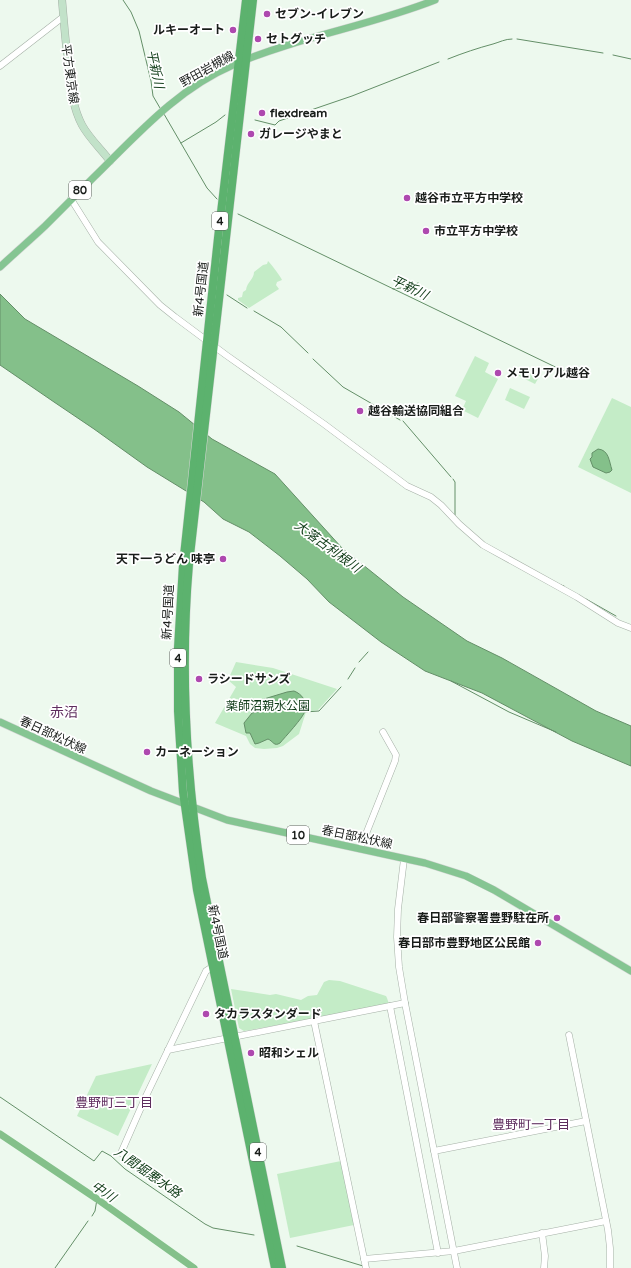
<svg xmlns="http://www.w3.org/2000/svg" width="631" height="1268" viewBox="0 0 631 1268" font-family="'Varela Round','Noto Sans JP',sans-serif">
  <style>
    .green { fill: #c4ecc7 }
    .water { fill: #84c08a; stroke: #648f68 }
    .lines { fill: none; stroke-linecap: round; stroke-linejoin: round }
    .stream { stroke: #648f68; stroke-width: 1 }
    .river { stroke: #84c08a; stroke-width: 7 }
    .tertiary-casing { stroke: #a5b0a6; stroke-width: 7 }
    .secondary-casing { stroke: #a5b0a6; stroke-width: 8 }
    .primary-casing { stroke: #d6d6d6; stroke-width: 8 }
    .trunk-casing { stroke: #d6d6d6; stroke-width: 9 }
    .tertiary { stroke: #fff; stroke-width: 6 }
    .secondary { stroke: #c2e2c9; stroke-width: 7 }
    .primary { stroke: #85c592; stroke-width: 7 }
    .trunk { stroke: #5cb26e; stroke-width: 8 }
    .poi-dot { fill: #ae49af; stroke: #fff; stroke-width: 1.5 }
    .labels { text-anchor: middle; stroke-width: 3.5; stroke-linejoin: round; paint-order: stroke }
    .shield { fill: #fff; stroke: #5e615f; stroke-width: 1 }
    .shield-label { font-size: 11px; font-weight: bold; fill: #191d1a }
    .poi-label { font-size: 12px; font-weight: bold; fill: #191d1a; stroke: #fff; text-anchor: start }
    .street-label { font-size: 12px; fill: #191d1a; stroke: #fff }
    .park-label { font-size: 12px; fill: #0e3a17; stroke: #fff }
    .water-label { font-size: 13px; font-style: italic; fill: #103c18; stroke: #fff }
    .neighbourhood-label { font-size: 13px; fill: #5e2d5e; stroke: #fff }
    .quarter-label { font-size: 14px; fill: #5e2d5e; stroke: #fff }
  </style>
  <rect width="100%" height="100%" fill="#edf9ee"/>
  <g class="green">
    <path d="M268,261C271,264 281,277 282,280L277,282L276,285L279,289L249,308L238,300V298L242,297L243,292L246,290C247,282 254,279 254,272L263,265L267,264Z"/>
    <polygon points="475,356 489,363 485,372 498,379 478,418 462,410 466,401 455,396"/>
    <polygon points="520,368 539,377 535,384 517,375"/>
    <polygon points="510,388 530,397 524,409 505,400"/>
    <polygon points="612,398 631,407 631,493 578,467"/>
    <polygon points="236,662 273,668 337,689 318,710 306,712 299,734 283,746 277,748 264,749 255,748 250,744 246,736 215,723 236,687 228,680"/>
    <polygon points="329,980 340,981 386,996 387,998 389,1004 284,1024 244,1031 239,1028 231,989 270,995 276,994 301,1000 308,996 317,995 324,982"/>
    <polygon points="152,1064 118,1136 77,1116 96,1076"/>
    <polygon points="341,1161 354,1225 290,1238 277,1174"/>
  </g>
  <g class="water">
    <polygon points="0,294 25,319 138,386 179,412 212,439 275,474 342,548 403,597 467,641 502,658 596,711 631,726 631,766 572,741 482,693 425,671 381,642 329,602 307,579 280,556 249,532 223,519 204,502 147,467 94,429 54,402 0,365"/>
    <path d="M598,449C609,450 609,461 612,470L610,472L606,473L593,467L590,459L592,457V453Z"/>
    <path d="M294,691C302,694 308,702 305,711C303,718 285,737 280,743C274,747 273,741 268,739L259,743L255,744L250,733H246L244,723L252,713L256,712L260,709L259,704L264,699L287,692Z"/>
  </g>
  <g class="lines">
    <g class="stream">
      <polyline points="123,0 131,12 139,31 151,81 153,96 160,108"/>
      <polyline points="517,39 603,53"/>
      <polyline points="613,55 631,59"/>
      <path d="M448,59C463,53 478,48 493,44C500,42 505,39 512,39"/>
      <polyline points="311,110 352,96 439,62"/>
      <polyline points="164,114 207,188 217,199"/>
      <polyline points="255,120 275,125 279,121 305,112"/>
      <polyline points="181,143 216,122 225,115"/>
      <polyline points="238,214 574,376"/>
      <polyline points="393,289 409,287 418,283"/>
      <polyline points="227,295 247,308"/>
      <polyline points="254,311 281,327 308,353"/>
      <polyline points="313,359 343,387 400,420"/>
      <polyline points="403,421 451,477"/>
      <polyline points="453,479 455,482 455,515"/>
      <polyline points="561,585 564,586"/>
      <polyline points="586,599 616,616"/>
      <polyline points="359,662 368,652"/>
      <polyline points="348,679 355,668"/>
      <polyline points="451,681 509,712 556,732"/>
      <polyline points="305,712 319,711 341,687"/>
      <polyline points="0,1097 94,1161 102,1151 111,1156 125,1169 205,1224 213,1228 254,1235"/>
      <polyline points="92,1216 95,1211 97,1199"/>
      <polyline points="297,1246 363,1266"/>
      <polyline points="55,1268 88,1221"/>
    </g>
    <polyline class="river" points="0,1134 97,1199 194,1268"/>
    <g class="tertiary-casing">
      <g id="tertiary">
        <polyline points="0,66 63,17"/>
        <polyline points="71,199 98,242 160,305 175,317 226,355 324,424 407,486 431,497 441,505 459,524 483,545 577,597 618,623 631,628"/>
        <polyline points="360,849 395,761 396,755 383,732"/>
        <polyline points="404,859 398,909 397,937 399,967 405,1003 457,1268"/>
        <polyline points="390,1006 438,1253"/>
        <polyline points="314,1021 366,1268"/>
        <polyline points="569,1035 608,1230 610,1248 610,1268"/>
        <polyline points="168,1050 405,1003"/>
        <polyline points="434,1151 586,1121"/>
        <polyline points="121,1153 146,1096 206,971 212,967"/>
        <polyline points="542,1233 545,1256 544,1268"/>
        <polyline points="364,1259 454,1251 606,1221"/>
      </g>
    </g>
    <g class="secondary-casing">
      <path id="secondary" d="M62,0C64,24 66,47 69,71C71,89 73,108 82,125C89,138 101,149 110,161"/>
    </g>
    <g class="primary-casing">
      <g id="primary">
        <path d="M0,267C15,253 30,240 45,226C61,210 78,193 94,177C137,135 177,89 233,65C298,37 369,26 435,0"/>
        <polyline points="0,722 151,791 227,820 425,863 466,876 494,890 631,971"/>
      </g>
    </g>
    <g class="trunk-casing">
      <g id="trunk">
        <polyline points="246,0 218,238 183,565 178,648 178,711 183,792 197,890 275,1268"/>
        <path d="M253,0L189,564C180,669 186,774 202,878L282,1268"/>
      </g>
    </g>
    <use href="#tertiary" class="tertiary"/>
    <use href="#secondary" class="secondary"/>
    <use href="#primary" class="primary"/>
    <use href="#trunk" class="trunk"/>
  </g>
  <g class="poi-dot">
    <circle cx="267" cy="14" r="4"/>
    <circle cx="233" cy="30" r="4"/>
    <circle cx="258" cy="39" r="4"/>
    <circle cx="262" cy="113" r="4"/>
    <circle cx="251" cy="134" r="4"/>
    <circle cx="407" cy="198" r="4"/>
    <circle cx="426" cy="231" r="4"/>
    <circle cx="498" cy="373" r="4"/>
    <circle cx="360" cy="411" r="4"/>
    <circle cx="223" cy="559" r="4"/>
    <circle cx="199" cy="679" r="4"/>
    <circle cx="147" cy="752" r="4"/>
    <circle cx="557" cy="918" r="4"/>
    <circle cx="538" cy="943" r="4"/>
    <circle cx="206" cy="1014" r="4"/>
    <circle cx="251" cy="1053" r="4"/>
  </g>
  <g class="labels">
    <g class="shield">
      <rect x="69" y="181" width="22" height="18" rx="3"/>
      <rect x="212" y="212" width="16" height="18" rx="3"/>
      <rect x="170" y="649" width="16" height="18" rx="3"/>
      <rect x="287" y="826" width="22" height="18" rx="3"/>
      <rect x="250" y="1143" width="16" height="18" rx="3"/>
    </g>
    <g class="shield-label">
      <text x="80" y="194">80</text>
      <text x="220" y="225">4</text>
      <text x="178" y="662">4</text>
      <text x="298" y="839">10</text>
      <text x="258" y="1156">4</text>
    </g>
    <g class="poi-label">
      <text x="275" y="18">セブン-イレブン</text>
      <text x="225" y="34" text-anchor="end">ルキーオート</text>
      <text x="266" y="43">セトグッチ</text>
      <text x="270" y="117">flexdream</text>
      <text x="259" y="138">ガレージやまと</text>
      <text x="415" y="202">越谷市立平方中学校</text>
      <text x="434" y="235">市立平方中学校</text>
      <text x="506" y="377">メモリアル越谷</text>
      <text x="368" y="415">越谷輸送協同組合</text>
      <text x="215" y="563" text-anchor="end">天下一うどん 味亭</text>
      <text x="207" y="683">ラシードサンズ</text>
      <text x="155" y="756">カーネーション</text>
      <text x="549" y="922" text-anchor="end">春日部警察署豊野駐在所</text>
      <text x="530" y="947" text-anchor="end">春日部市豊野地区公民館</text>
      <text x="214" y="1018">タカラスタンダード</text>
      <text x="259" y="1057">昭和シェル</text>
    </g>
    <g class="street-label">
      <text transform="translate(207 69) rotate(-29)" y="4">野田岩槻線</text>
      <text transform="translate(70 74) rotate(82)" y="4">平方東京線</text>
      <text transform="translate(201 289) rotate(-84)" y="4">新4号国道</text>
      <text transform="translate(168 612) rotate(-87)" y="4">新4号国道</text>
      <text transform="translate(53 735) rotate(25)" y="4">春日部松伏線</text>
      <text transform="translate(357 837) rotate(12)" y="4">春日部松伏線</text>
      <text transform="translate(218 932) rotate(78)" y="4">新4号国道</text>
    </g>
    <g class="park-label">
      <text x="268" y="710">薬師沼親水公園</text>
    </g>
    <g class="water-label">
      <text transform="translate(156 69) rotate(78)" y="5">平新川</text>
      <text transform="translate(410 287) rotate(26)" y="5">平新川</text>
      <text transform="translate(328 546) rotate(36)" y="5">大落古利根川</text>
      <text transform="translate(148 1172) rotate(35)" y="5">八間堀悪水路</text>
      <text transform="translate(104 1191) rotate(35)" y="5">中川</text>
    </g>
    <g class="neighbourhood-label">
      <text x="114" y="1107">豊野町三丁目</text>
      <text x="531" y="1129">豊野町一丁目</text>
    </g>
    <g class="quarter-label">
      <text x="64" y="717">赤沼</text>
    </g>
  </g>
</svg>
